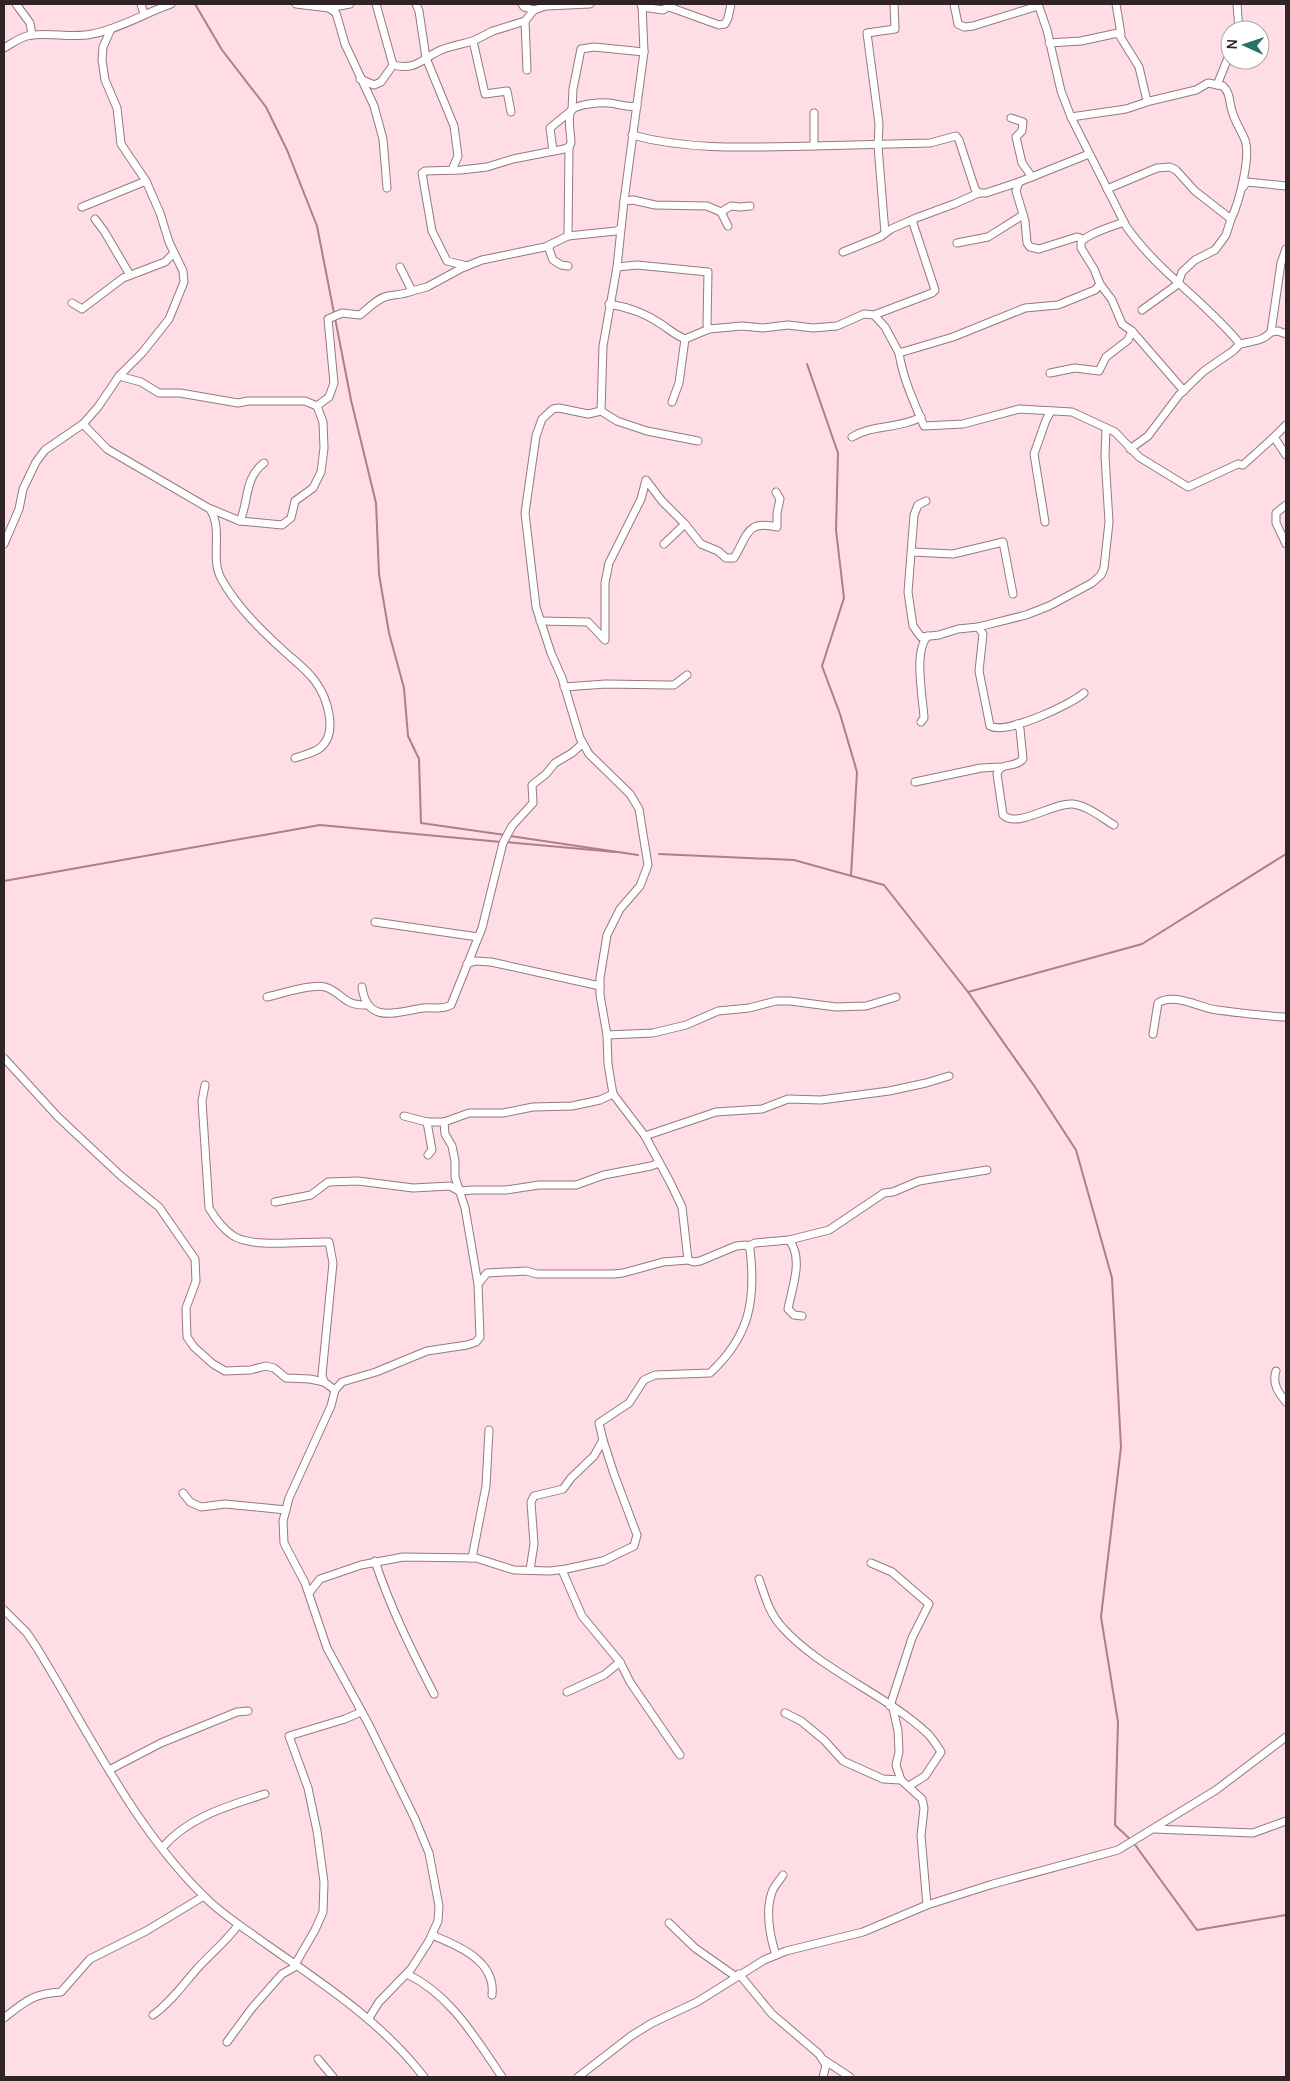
<svg xmlns="http://www.w3.org/2000/svg" width="1290" height="2081" viewBox="0 0 1290 2081" font-family="Manrope,sans-serif">
  <style>
    .lines { fill: none; stroke-linecap: round; stroke-linejoin: round }
    .stream { stroke: #af7e8a; stroke-width: 2 }
    .minor-casing { stroke: #96797f; stroke-width: 9 }
    .minor { stroke: #fff; stroke-width: 7 }
  </style>
  <rect width="100%" height="100%" fill="#fedde4"/>
  <g class="lines">
    <g class="stream">
      <polyline points="195,4 222,50 266,107 287,150 317,226 334,313"/>
      <polyline points="335,318 351,400 376,503 379,574 389,633 404,688 408,736 419,759 421,823 505,835"/>
      <polyline points="807,364 838,453 836,530 844,598 822,666 840,714 857,772 851,876"/>
      <polyline points="510,836 638,855"/>
      <polyline points="505,842 615,852"/>
      <polyline points="659,854 794,860 884,885 968,992 1035,1087 1076,1150 1112,1278 1121,1447 1101,1617 1118,1722 1115,1825 1133,1842 1197,1930 1286,1915"/>
      <polyline points="4,881 320,825 501,842"/>
      <polyline points="968,992 1142,944 1286,854"/>
    </g>
    <g class="minor-casing">
      <g id="minor">
        <polyline points="16,4 30,23 32,35"/>
        <polyline points="141,4 144,14"/>
        <polyline points="296,4 329,8 350,4"/>
        <polyline points="416,4 419,11 426,58 454,126 458,156 452,170"/>
        <polyline points="522,4 524,7 534,10"/>
        <polyline points="954,4 958,24 964,27 973,26 1038,6"/>
        <path d="M1038,4L1047,30L1061,91L1071,117L1126,226C1157,271 1205,301 1240,344"/>
        <polyline points="1116,4 1121,34"/>
        <polyline points="1237,4 1239,30"/>
        <polyline points="641,5 642,7 663,10 672,4"/>
        <polyline points="669,7 719,25 725,24 728,18 731,4"/>
        <polyline points="329,8 336,13 345,44 374,106 383,139 387,188"/>
        <polyline points="1049,43 1081,41 1118,33 1139,67 1147,101"/>
        <path d="M4,48C11,44 19,38 27,36C48,31 71,39 92,34C119,29 145,13 171,4"/>
        <path d="M393,65C417,71 422,58 441,50C451,46 462,44 473,41"/>
        <polyline points="527,70 525,21 534,10 546,6 590,4"/>
        <polyline points="360,79 374,85 381,82 393,65 376,4"/>
        <polyline points="1217,85 1230,53"/>
        <polyline points="511,112 507,91 485,94 473,41 493,31 525,21"/>
        <polyline points="814,113 814,146 930,143 956,136 959,140 975,189 979,193"/>
        <path d="M1071,117L1126,109L1150,101L1196,90L1208,83L1223,86C1231,94 1229,102 1232,111C1235,122 1241,130 1245,140C1251,157 1239,203 1231,219"/>
        <polyline points="1011,118 1023,122 1022,131 1016,137 1022,163 1032,177"/>
        <path d="M632,135C691,151 754,147 814,146"/>
        <polyline points="553,151 550,128 572,110 573,89 581,49 594,47 644,52"/>
        <polyline points="1243,187 1247,182 1286,186"/>
        <polyline points="1107,189 1157,168 1170,167 1176,170 1195,191 1231,219 1226,235 1215,250 1195,260 1182,272 1178,284 1142,310"/>
        <polyline points="624,201 644,52 642,4"/>
        <polyline points="82,207 146,181"/>
        <polyline points="721,212 731,206 740,207 750,206"/>
        <polyline points="95,219 104,231 130,275"/>
        <path d="M1124,222C1114,226 1085,234 1081,243V248L1094,269L1100,284L1112,300L1122,324L1132,331L1184,391"/>
        <polyline points="885,233 878,146 879,124 867,33 895,29 894,4"/>
        <polyline points="568,236 569,147"/>
        <polyline points="1083,239 1077,237 1039,249 1030,247 1027,243 1025,221 1016,191 1019,182 1089,154"/>
        <polyline points="957,243 988,237 1023,215"/>
        <polyline points="550,245 549,249 553,260 561,265 568,266"/>
        <polyline points="843,252 880,237 891,229 916,218 954,204 979,193 986,193 1019,182"/>
        <path d="M467,266L447,261L432,231L422,173L425,171L461,170L487,167L513,159L564,149L569,147L571,143C571,134 567,119 571,111C575,104 602,102 609,103C620,104 626,108 637,106"/>
        <polyline points="400,267 412,291 427,287 462,268 482,260 545,247 568,236 616,231 620,229"/>
        <polyline points="617,267 637,265 708,272 707,325 709,329"/>
        <polyline points="72,303 82,309 123,278 165,262 174,253"/>
        <path d="M609,304C628,307 645,313 661,324C670,330 675,335 685,339L709,329L742,326L763,328L788,325L813,328L837,326L864,314L874,315L885,327L899,353L953,337L1025,308L1058,305L1095,290L1100,284"/>
        <polyline points="874,315 932,293 935,290 912,220"/>
        <polyline points="1271,332 1278,331 1286,334"/>
        <path d="M899,353C903,379 914,402 924,426L963,424L1019,409L1072,412L1115,432L1139,457L1188,487L1238,464L1243,465L1274,437"/>
        <polyline points="1050,373 1075,368 1099,371 1106,357 1128,340 1132,331"/>
        <polyline points="119,376 141,382 159,393 180,393 238,403 248,401 305,401 317,406 323,422 324,448 321,472 313,488 295,501 291,518 282,525 240,521"/>
        <polyline points="672,402 679,383 685,339"/>
        <path d="M317,406L329,397L334,383L328,319L342,313L360,315C368,309 377,298 388,296C397,294 403,295 412,291"/>
        <polyline points="601,411 603,346 617,267 624,201 633,200 655,205 707,206 721,212 728,226"/>
        <path d="M83,424L107,449L210,509C224,531 209,559 222,580C237,607 262,631 285,652C295,661 307,670 315,681C327,697 339,733 320,748C314,753 303,755 295,758"/>
        <polyline points="1286,425 1274,437 1286,455"/>
        <path d="M852,437C874,424 899,429 921,417"/>
        <path d="M1130,449L1148,436L1179,395L1204,371L1233,351L1240,344C1251,341 1262,342 1271,332L1281,263L1286,249"/>
        <polyline points="926,501 918,505 914,515 908,592 913,626 921,637 939,635 958,629 978,627 1026,615 1049,606 1092,583 1101,575 1104,568 1109,522 1105,456 1106,428"/>
        <polyline points="1286,505 1276,513 1276,523 1286,544"/>
        <path d="M211,509L240,521C249,501 244,478 264,463"/>
        <polyline points="1045,522 1034,454 1046,420 1051,411"/>
        <polyline points="4,544 19,509 23,489 36,462 45,450 83,424 98,407 119,376 142,353 169,319 184,282 183,271 169,242 160,213 146,181 121,144 117,108 105,80 102,60 103,47 111,29"/>
        <polyline points="664,544 685,524"/>
        <polyline points="912,552 953,554 1003,542 1013,594"/>
        <path d="M540,621L588,622L605,640V583L609,563L641,499L646,480L662,501L685,524L701,544L718,551L726,558H734C748,535 746,520 777,527V513L780,499L776,492"/>
        <path d="M978,627L983,634L979,671L990,726C1006,735 1070,705 1084,693"/>
        <polyline points="564,687 606,684 669,685 674,685 687,675"/>
        <path d="M921,722L924,718C923,698 913,650 928,636"/>
        <path d="M1017,724L1020,729L1023,759C1015,769 1001,761 997,774L1003,815C1018,829 1053,802 1073,804C1088,806 1102,818 1114,825"/>
        <polyline points="915,782 981,768 1000,767"/>
        <polyline points="375,922 478,937"/>
        <polyline points="467,964 475,961 491,962 600,986"/>
        <path d="M362,987C367,1026 399,1011 424,1008C433,1007 443,1010 451,1005L482,928L503,843L512,826L533,803L532,785L546,774L555,763L572,753L582,744"/>
        <path d="M267,997C281,994 313,983 325,987C344,993 342,1006 368,1005"/>
        <path d="M1153,1034L1158,1003C1174,992 1200,1008 1217,1010C1240,1013 1263,1016 1286,1017"/>
        <polyline points="607,1035 653,1033 686,1025 718,1011 749,1008 776,1001 790,1001 836,1007 866,1006 896,997"/>
        <polyline points="4,1058 58,1117 121,1176 159,1207 195,1259 196,1281 186,1308 187,1337 194,1347 213,1364 225,1371 250,1370 266,1366 274,1368 286,1378 310,1379 324,1382"/>
        <path d="M205,1085L202,1101L209,1208C215,1218 222,1228 232,1235C251,1249 305,1241 329,1242L333,1263L322,1375L324,1382L335,1390"/>
        <polyline points="404,1116 427,1122 444,1122 445,1134 452,1146 455,1161 455,1177 465,1208 478,1284"/>
        <polyline points="427,1122 432,1150 428,1155"/>
        <polyline points="444,1122 469,1113 503,1113 533,1107 572,1106 600,1100 613,1094"/>
        <polyline points="645,1136 716,1112 762,1109 788,1099 821,1100 889,1091 926,1083 949,1076"/>
        <polyline points="275,1202 311,1195 328,1182 358,1181 413,1188 450,1186 459,1191 473,1190 506,1190 539,1185 576,1185 604,1175 651,1166 659,1163"/>
        <path d="M789,1240C804,1258 792,1288 788,1309L794,1315L802,1316"/>
        <polyline points="749,1246 755,1243 789,1240 829,1230 884,1193 893,1192 919,1181 987,1170"/>
        <path d="M1276,1371C1272,1384 1278,1392 1286,1402"/>
        <polyline points="183,1493 190,1502 201,1507 225,1504 286,1510"/>
        <polyline points="472,1558 486,1486 489,1430"/>
        <path d="M375,1561C390,1607 412,1651 434,1694"/>
        <polyline points="871,1563 892,1572 929,1604 912,1638 890,1706"/>
        <polyline points="530,1570 534,1544 531,1502 534,1496 563,1489 571,1478 594,1456 603,1440"/>
        <polyline points="562,1570 582,1616 620,1662 630,1682 680,1755"/>
        <path d="M759,1579C765,1596 769,1613 782,1627C820,1670 886,1694 928,1734C933,1739 937,1746 941,1752L925,1776L909,1786"/>
        <path d="M309,1593L320,1579L361,1565L403,1557L476,1558L514,1570L550,1571L566,1569L603,1561L634,1546L637,1535L614,1474L603,1440L599,1423L629,1403L644,1380L655,1375L710,1373C750,1336 756,1300 750,1249L746,1245L736,1246L700,1261L694,1262L688,1260L682,1207L670,1182L645,1136L613,1094L608,1064L607,1035L600,995V978L607,935L620,909L640,886L648,865L639,809L630,794L589,754L580,738L562,678L551,653L536,607L525,513L536,436L542,419L553,409L559,408L588,414L601,411L617,421L647,431L698,441"/>
        <path d="M4,1610L27,1633L37,1648C90,1734 135,1831 209,1901C226,1917 247,1930 266,1944C323,1984 381,2021 424,2077"/>
        <polyline points="567,1692 604,1675 620,1662"/>
        <polyline points="893,1708 898,1731 899,1752 896,1765 901,1780"/>
        <polyline points="785,1713 801,1721 824,1740 843,1761 883,1779 901,1780 922,1799 924,1808 921,1836 927,1905"/>
        <polyline points="109,1770 161,1743 237,1712 248,1711"/>
        <polyline points="1154,1829 1253,1833 1286,1821"/>
        <path d="M162,1848C188,1817 228,1806 265,1794"/>
        <polyline points="669,1923 695,1948 735,1976"/>
        <path d="M432,1935C459,1946 496,1961 492,1995"/>
        <path d="M776,1955C770,1937 765,1911 772,1892C774,1886 780,1880 783,1875"/>
        <path d="M407,1974C451,1995 476,2039 502,2077"/>
        <polyline points="739,1974 772,2014 819,2054 826,2065 823,2077"/>
        <path d="M153,2015C170,2003 182,1986 196,1970C210,1954 226,1942 238,1925"/>
        <path d="M4,2018C24,2002 34,1993 61,1992L90,1959L146,1931L204,1896"/>
        <polyline points="369,2018 379,2002 411,1969 429,1941 438,1921 439,1906 429,1853 415,1819 369,1725 327,1648 305,1583 284,1543 283,1521 289,1498 331,1406 335,1390 342,1382 376,1372 427,1351 467,1345 476,1342 480,1337 478,1284 487,1273 526,1271 537,1274 613,1274 623,1273 663,1262 688,1260"/>
        <polyline points="227,2042 252,2008 282,1974 293,1968 315,1930 323,1912 324,1882 317,1831 308,1788 289,1736 345,1719 361,1712"/>
        <polyline points="318,2059 333,2077"/>
        <polyline points="824,2060 850,2077"/>
        <polyline points="578,2077 631,2036 652,2023 697,2002 764,1960 786,1951 863,1932 927,1905 993,1884 1118,1850 1216,1790 1286,1737"/>
      </g>
    </g>
    <use href="#minor" class="minor"/>
  </g>
  <rect width="1290" height="2081" fill="none" stroke="#312427" stroke-width="10"/>
  <g transform="translate(1245 45) rotate(273)"><circle r="24" fill="#ffffff" stroke="#ada7a9"/>
  <path d="M0-4L9 19L0 12L-9 19Z" fill="#2a7168"/>
  <text y="-8" font-size="14" font-weight="bold" text-anchor="middle" fill="#312427">N</text>
  </g>
</svg>
